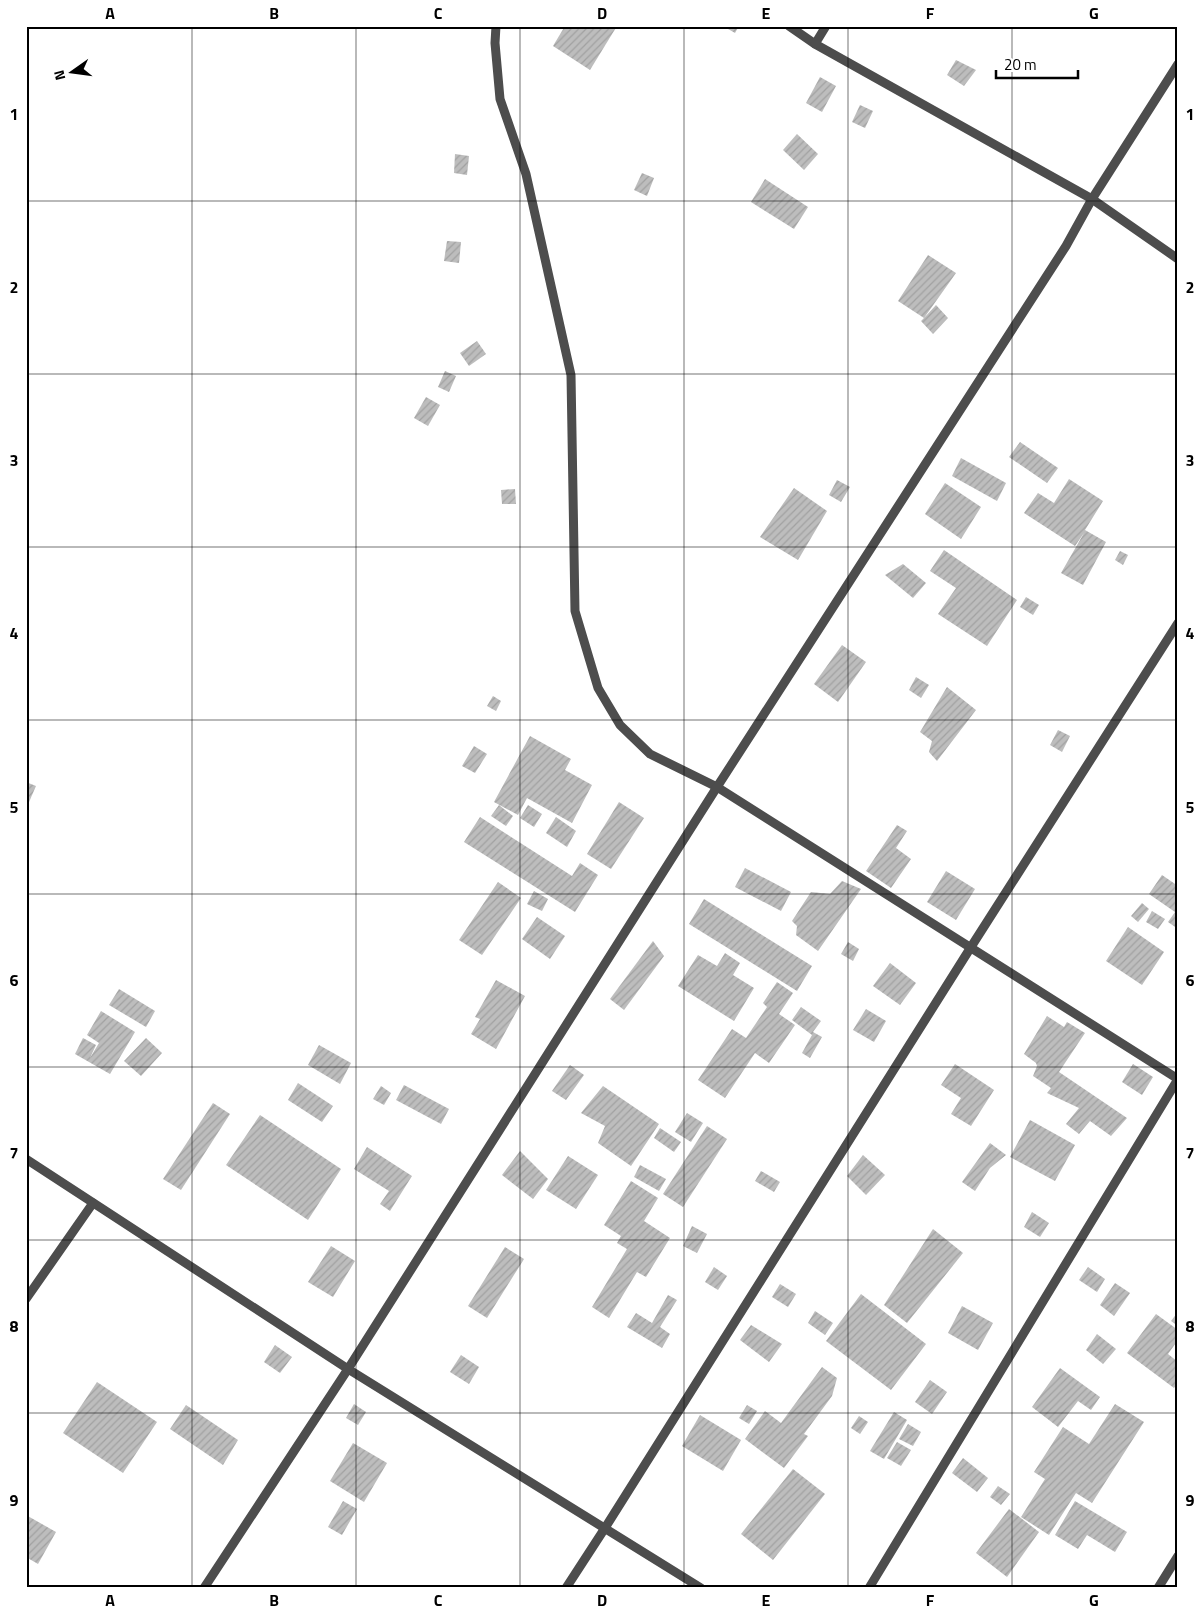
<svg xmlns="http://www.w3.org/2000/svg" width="1204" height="1614" viewBox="0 0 1204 1614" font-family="'Titillium Web',sans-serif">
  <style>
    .building { fill: url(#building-hatch) }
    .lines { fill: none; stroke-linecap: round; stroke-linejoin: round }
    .minor { stroke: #4d4d4d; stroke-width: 9 }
    .grid { fill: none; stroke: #000; stroke-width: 1; stroke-opacity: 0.55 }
    .neatline { fill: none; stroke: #000; stroke-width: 2 }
    .grid-label { font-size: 16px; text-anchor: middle; font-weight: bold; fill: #000 }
  </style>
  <defs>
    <pattern id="building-hatch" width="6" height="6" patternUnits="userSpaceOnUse" patternTransform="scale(1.25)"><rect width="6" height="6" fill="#bdbdbd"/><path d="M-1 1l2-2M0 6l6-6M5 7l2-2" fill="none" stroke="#a1a1a1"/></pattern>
  </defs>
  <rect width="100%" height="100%" fill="#fff"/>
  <g class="building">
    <polygon points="565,26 617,26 590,70 553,46"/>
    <polygon points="723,26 739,26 735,33"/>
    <polygon points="956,60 976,70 964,86 947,75"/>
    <polygon points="820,77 836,86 822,112 806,103"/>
    <polygon points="860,105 873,111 865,128 852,122"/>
    <polygon points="797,134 818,154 804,170 783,150"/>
    <polygon points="455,154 469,156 467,175 454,173"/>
    <polygon points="642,173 654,178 647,196 634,190"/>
    <polygon points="765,179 808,207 794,229 751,202"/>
    <polygon points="447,241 461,242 459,263 444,261"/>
    <polygon points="928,255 956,273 924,318 936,305 948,318 933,334 921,321 924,318 898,301"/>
    <polygon points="477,341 486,354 469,366 460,353"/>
    <polygon points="445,371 456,376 449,392 438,387"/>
    <polygon points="426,397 440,405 428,426 414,418"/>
    <polygon points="1020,442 1058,468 1047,483 1009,457"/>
    <polygon points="961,458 1006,483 997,501 952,476"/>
    <polygon points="1069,479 1103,501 1085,530 1106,542 1083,585 1061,573 1084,533 1075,546 1024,513 1038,493 1054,503"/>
    <polygon points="837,480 850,487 841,502 829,495"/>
    <polygon points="945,483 981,507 961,539 925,514"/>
    <polygon points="794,488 827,511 798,560 760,537"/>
    <polygon points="515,489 516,504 502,504 501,490"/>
    <polygon points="944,550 1017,600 987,646 938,614 956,588 930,571"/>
    <polygon points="1120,551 1128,555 1123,565 1115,560"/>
    <polygon points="903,564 926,583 913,598 885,575"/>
    <polygon points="1026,597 1039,605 1033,615 1020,607"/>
    <polygon points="842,645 866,662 838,702 814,684"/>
    <polygon points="916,677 929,685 921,698 909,690"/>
    <polygon points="947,687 976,710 937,761 929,752 932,741 920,732"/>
    <polygon points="493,696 501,701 496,711 487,706"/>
    <polygon points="1058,730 1070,736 1062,752 1050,745"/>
    <polygon points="530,736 571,759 565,770 592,785 572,823 527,798 518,815 494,802"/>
    <polygon points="474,746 487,754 475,773 462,766"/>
    <polygon points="26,782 36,786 26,809"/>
    <polygon points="619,802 644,818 611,869 587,854"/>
    <polygon points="499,805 513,816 506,826 491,816"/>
    <polygon points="528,805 542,814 534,827 520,818"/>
    <polygon points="480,817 572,876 580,863 598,875 575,912 464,842"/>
    <polygon points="556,817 576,831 567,847 546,833"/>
    <polygon points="897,825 907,831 896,848 911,859 891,888 866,871"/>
    <polygon points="745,868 791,892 781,911 735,887"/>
    <polygon points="946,871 975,889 956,920 927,902"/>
    <polygon points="1162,875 1178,886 1178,929 1168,922 1175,912 1149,894"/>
    <polygon points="842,881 861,889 818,951 796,935 797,926 792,921 811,892 830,894"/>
    <polygon points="498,882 521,898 482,955 459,940"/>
    <polygon points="534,891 548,899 542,911 527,904"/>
    <polygon points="704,899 812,966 797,991 689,924"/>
    <polygon points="1142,903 1149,909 1138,922 1131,916"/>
    <polygon points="1152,911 1165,919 1158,929 1146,922"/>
    <polygon points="537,917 565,936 550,959 522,939"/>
    <polygon points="1128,927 1164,952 1142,985 1106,961"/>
    <polygon points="653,941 664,956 624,1010 610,999"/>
    <polygon points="848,942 859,949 853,961 841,954"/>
    <polygon points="725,953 740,963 733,975 754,988 734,1021 678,986 698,955 717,966"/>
    <polygon points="890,963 916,983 900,1005 873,986"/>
    <polygon points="496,980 525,996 496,1049 471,1034 480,1019 475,1017"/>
    <polygon points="777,982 793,993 779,1014 795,1025 769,1063 755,1053 725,1098 698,1080 732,1029 746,1038 767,1007 763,1003"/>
    <polygon points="119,989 155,1011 146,1027 109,1005"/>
    <polygon points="801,1007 821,1021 813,1032 822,1037 810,1058 802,1053 812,1035 792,1020"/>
    <polygon points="866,1009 886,1021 874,1042 853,1030"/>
    <polygon points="101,1011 135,1032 110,1074 75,1054 83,1038 96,1045 90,1058 99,1043 87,1035"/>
    <polygon points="1047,1016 1064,1027 1067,1022 1085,1033 1059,1072 1127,1118 1111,1136 1090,1121 1079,1134 1066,1124 1079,1108 1047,1093 1051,1088 1033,1076 1037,1066 1036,1063 1024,1054"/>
    <polygon points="146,1038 162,1053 141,1076 124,1061"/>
    <polygon points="319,1045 351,1063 340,1084 308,1065"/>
    <polygon points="955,1064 994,1090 971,1126 951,1114 961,1098 941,1085"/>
    <polygon points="1133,1064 1153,1077 1142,1095 1122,1082"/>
    <polygon points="570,1065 584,1075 566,1100 552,1091"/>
    <polygon points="298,1083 333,1106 322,1122 288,1100"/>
    <polygon points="404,1085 449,1109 441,1124 396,1100"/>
    <polygon points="381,1086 391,1093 384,1105 373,1099"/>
    <polygon points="603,1086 659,1124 631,1166 598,1143 605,1126 581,1113"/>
    <polygon points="213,1103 230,1114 181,1190 163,1179"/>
    <polygon points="687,1113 703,1123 691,1142 675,1132"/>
    <polygon points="260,1115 341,1169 308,1220 226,1165"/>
    <polygon points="1030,1120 1075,1145 1055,1181 1010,1157"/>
    <polygon points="707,1126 727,1139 683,1207 663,1194"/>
    <polygon points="660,1128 681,1142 674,1152 654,1138"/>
    <polygon points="990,1143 1006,1155 990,1168 975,1191 962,1182"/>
    <polygon points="367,1147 412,1176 390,1211 380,1204 389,1191 354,1169"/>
    <polygon points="520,1151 548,1179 533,1199 502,1175"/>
    <polygon points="863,1155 885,1175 866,1195 847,1176"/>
    <polygon points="568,1156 598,1175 576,1209 546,1190"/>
    <polygon points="640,1165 666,1179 659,1191 634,1177"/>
    <polygon points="761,1171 780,1182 774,1192 755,1181"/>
    <polygon points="631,1181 658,1198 644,1221 670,1238 646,1277 637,1272 609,1318 592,1307 627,1249 617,1243 621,1236 604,1225"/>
    <polygon points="1032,1212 1049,1223 1040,1237 1024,1227"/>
    <polygon points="692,1226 707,1234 697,1253 683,1246"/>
    <polygon points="933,1229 963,1253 907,1323 884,1305"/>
    <polygon points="331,1246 355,1261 333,1297 308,1282"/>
    <polygon points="505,1247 524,1259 487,1318 468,1306"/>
    <polygon points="714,1267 727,1276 718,1290 705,1282"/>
    <polygon points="1088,1267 1105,1279 1097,1292 1079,1280"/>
    <polygon points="1115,1283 1130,1293 1114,1316 1100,1305"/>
    <polygon points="780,1284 796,1294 788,1307 772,1297"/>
    <polygon points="861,1294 926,1344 891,1390 826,1341"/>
    <polygon points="668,1295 677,1300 660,1327 670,1334 662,1348 627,1327 636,1313 652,1323"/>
    <polygon points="962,1306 993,1323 978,1350 948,1333"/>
    <polygon points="815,1311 833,1323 825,1335 808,1323"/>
    <polygon points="1178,1312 1178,1326 1171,1321"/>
    <polygon points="1156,1314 1178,1330 1178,1340 1168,1354 1178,1362 1178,1383 1174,1388 1127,1353"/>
    <polygon points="751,1325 782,1344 769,1362 740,1340"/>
    <polygon points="1097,1334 1116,1349 1103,1364 1086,1350"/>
    <polygon points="275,1345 292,1357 280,1373 264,1362"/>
    <polygon points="461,1355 479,1367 469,1384 450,1372"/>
    <polygon points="822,1367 837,1378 832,1396 804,1434 808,1436 784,1468 745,1439 765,1411 781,1423"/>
    <polygon points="1060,1368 1100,1397 1091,1410 1078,1401 1058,1427 1032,1407"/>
    <polygon points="930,1380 947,1392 932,1414 915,1402"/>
    <polygon points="97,1382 157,1422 123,1473 63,1433"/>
    <polygon points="354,1404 366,1412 358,1425 346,1418"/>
    <polygon points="1115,1404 1144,1422 1092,1503 1076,1493 1049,1535 1021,1517 1045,1479 1034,1472 1063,1427 1089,1444"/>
    <polygon points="186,1405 238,1440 223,1465 170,1429"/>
    <polygon points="747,1405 757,1411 749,1424 739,1418"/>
    <polygon points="894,1412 907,1420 884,1459 870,1451"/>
    <polygon points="700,1415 741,1440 723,1471 682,1446"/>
    <polygon points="859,1416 868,1422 860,1434 851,1428"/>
    <polygon points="908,1424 921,1432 913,1446 899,1439"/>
    <polygon points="897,1442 911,1450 901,1466 887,1458"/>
    <polygon points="353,1443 387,1463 364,1502 330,1481"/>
    <polygon points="963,1458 988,1478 977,1492 952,1473"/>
    <polygon points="793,1469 825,1494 773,1560 741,1534"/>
    <polygon points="998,1486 1010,1494 1001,1505 990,1497"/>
    <polygon points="343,1501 357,1509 342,1535 328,1527"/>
    <polygon points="1075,1501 1127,1532 1115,1552 1087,1535 1078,1549 1055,1535"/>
    <polygon points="1009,1509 1039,1532 1007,1577 976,1553"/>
    <polygon points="26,1515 56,1532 38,1564 26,1557"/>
  </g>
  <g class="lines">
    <g class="minor">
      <polyline points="496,26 495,43 500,99 526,174 571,375 575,611 598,688 620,725 650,754 717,787 1178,1079"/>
      <polyline points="789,26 815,44 1092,199 1178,259"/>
      <polyline points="815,44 826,26"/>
      <polyline points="26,1159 348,1369 701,1588"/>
      <polyline points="26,1299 93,1203"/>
      <polyline points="204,1588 348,1369 717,787 1066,246 1092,199 1178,64"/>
      <polyline points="566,1588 605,1528 971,947 1178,623"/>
      <polyline points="869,1588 1178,1079"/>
      <polyline points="1158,1588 1178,1556"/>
    </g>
  </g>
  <path class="grid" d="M192,26V1588M356,26V1588M520,26V1588M684,26V1588M848,26V1588M1012,26V1588M26,201H1178M26,374H1178M26,547H1178M26,720H1178M26,894H1178M26,1067H1178M26,1240H1178M26,1413H1178"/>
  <rect width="1204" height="1614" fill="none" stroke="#ffffff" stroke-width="55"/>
  <g transform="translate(72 72) rotate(256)" stroke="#ffffff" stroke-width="4" paint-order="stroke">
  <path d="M0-4L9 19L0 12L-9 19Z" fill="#000000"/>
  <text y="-8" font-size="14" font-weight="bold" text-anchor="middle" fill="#000000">N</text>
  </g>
  <path d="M996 70v8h82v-8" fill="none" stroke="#000000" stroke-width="2.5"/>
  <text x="1004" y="70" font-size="15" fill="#000000" stroke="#ffffff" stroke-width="4" paint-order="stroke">20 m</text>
  <rect x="28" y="28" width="1148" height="1558" class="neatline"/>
  <g class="grid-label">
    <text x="110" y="19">A</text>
    <text x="274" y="19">B</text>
    <text x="438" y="19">C</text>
    <text x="602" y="19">D</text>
    <text x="766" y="19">E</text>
    <text x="930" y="19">F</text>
    <text x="1094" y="19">G</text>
    <text x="14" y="120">1</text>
    <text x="1190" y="120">1</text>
    <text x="14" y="293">2</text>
    <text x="1190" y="293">2</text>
    <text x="14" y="466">3</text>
    <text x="1190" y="466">3</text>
    <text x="14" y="639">4</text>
    <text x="1190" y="639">4</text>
    <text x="14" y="813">5</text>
    <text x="1190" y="813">5</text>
    <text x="14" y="986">6</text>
    <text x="1190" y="986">6</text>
    <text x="14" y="1159">7</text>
    <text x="1190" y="1159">7</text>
    <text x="14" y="1332">8</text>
    <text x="1190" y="1332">8</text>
    <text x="14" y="1506">9</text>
    <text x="1190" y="1506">9</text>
    <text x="110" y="1606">A</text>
    <text x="274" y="1606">B</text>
    <text x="438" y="1606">C</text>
    <text x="602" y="1606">D</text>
    <text x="766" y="1606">E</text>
    <text x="930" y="1606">F</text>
    <text x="1094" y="1606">G</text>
  </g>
</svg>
